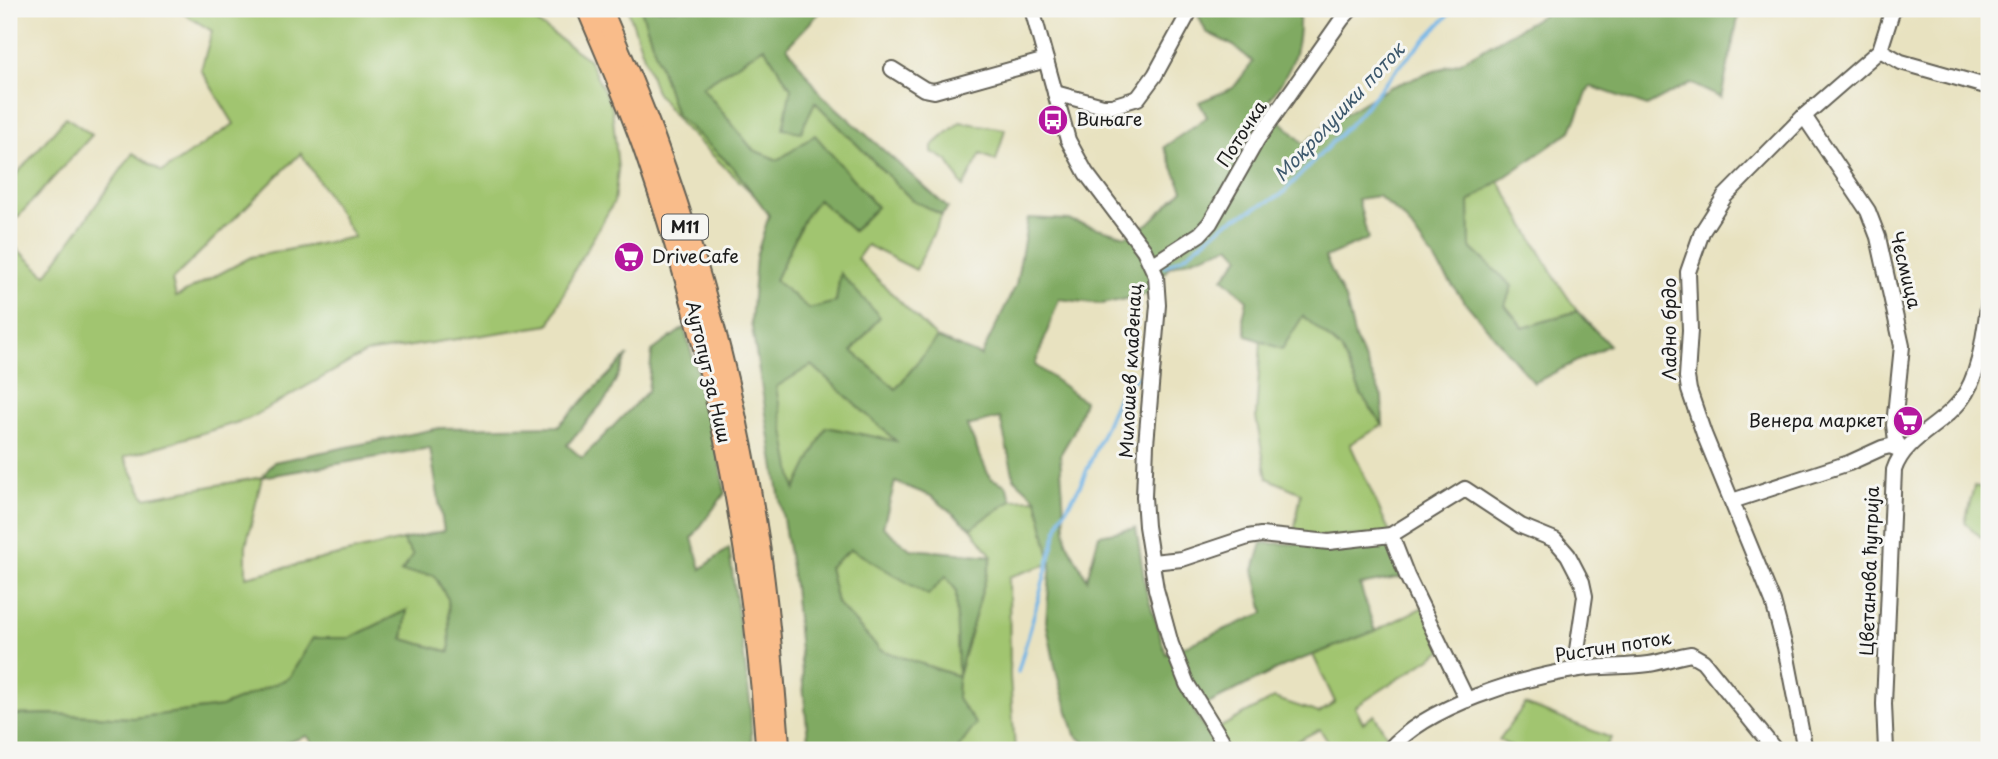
<svg xmlns="http://www.w3.org/2000/svg" width="1998" height="759" viewBox="0 0 1998 759" font-family="'Playpen Sans',sans-serif">
  <style>
    .green { fill: #a1c56f; stroke: #5e7046; stroke-width: 2; fill-rule: evenodd }
    .forest { fill: #80aa62; stroke: #4e633f; stroke-width: 2; fill-rule: evenodd }
    .lines { fill: none; stroke-linecap: round; stroke-linejoin: round }
    .stream { stroke: #70b4e6; stroke-width: 3.5 }
    .minor-casing { stroke: #636155; stroke-width: 18 }
    .highway-casing { stroke: #636155; stroke-width: 23 }
    .minor { stroke: #fff; stroke-width: 14 }
    .highway { stroke: #f9bc8a; stroke-width: 19 }
    .labels { text-anchor: middle; stroke-width: 6; stroke-linejoin: round; paint-order: stroke }
    .shield { fill: #f6f6f2; stroke: #5d5d5c; stroke-width: 2 }
    .shield-label { font-size: 16px; font-weight: bold; fill: #1c1c1c }
    .poi-label { font-size: 18px; fill: #1c1c1c; stroke: #f6f6f2; text-anchor: start }
    .street-label { font-size: 18px; fill: #1c1c1c; stroke: #f6f6f2 }
    .water-label { font-size: 19px; font-style: italic; fill: #3e596d; stroke: #f6f6f2 }
  </style>
  <rect width="100%" height="100%" fill="#f6f6f2"/>
  <filter id="ink" filterUnits="userSpaceOnUse"><feTurbulence type="fractalNoise" baseFrequency=".0143" numOctaves="2"/><feDisplacementMap in="SourceGraphic" scale="14" xChannelSelector="R" yChannelSelector="G"/><feConvolveMatrix kernelMatrix="1 2 1 2 8 2 1 2 1" color-interpolation-filters="sRGB"/></filter>
  <filter id="wash" filterUnits="userSpaceOnUse"><feTurbulence type="fractalNoise" baseFrequency=".00686" numOctaves="4" result="noise"/><feDisplacementMap in="SourceGraphic" scale="28" xChannelSelector="R" yChannelSelector="G"/><feGaussianBlur stdDeviation="1.57" result="paint"/><feColorMatrix in="noise" values="0 0 0 0 0 0 0 0 0 0 0 0 0 0 0 0 0 1.4 0 .05"/><feComposite in="paint" operator="in"/></filter>
  <g filter="url(#wash)">
    <rect width="100%" height="100%" fill="#e8e2c0"/>
    <g class="green">
      <path d="M176,9H518L588,59L612,107L618,170L614,202L575,269L549,325L366,353L248,419L124,457L145,498L262,477L246,546V577L402,540L413,555L401,572L434,575L448,599L451,652L403,639L407,610L350,638H313L289,678L221,707L133,718L52,714L9,715V257L17,249L46,275L133,153L162,172L234,124L201,70L212,31ZM301,153L354,237L251,257L176,297L172,280Z"/>
      <polygon points="628,9 641,9 676,115 733,167 755,196 682,126 656,92"/>
      <polygon points="764,47 791,88 815,102 912,200 942,215 916,270 867,245 857,259 937,338 896,389 852,351 840,274 836,302 809,309 775,280 804,219 818,199 853,231 876,206 778,160 753,150 702,87"/>
      <polygon points="66,117 92,135 9,227 9,183"/>
      <polygon points="960,122 1005,129 996,161 981,154 963,187 948,161 932,152 932,146"/>
      <polygon points="1499,181 1557,281 1577,311 1524,328 1505,305 1512,286 1470,247 1469,202"/>
      <polygon points="1303,315 1341,349 1362,396 1383,425 1350,444 1391,535 1293,538 1301,493 1267,478 1256,417 1261,341 1282,349"/>
      <polygon points="812,365 897,442 795,491 775,387"/>
      <polygon points="1974,486 1989,489 1989,533 1981,537 1965,523"/>
      <polygon points="1037,499 1051,563 1009,577 1010,677 1015,750 957,750 975,724 957,698 958,676 880,650 837,603 829,567 851,549 928,594 945,576 956,590 959,673 992,556 971,528 1012,500"/>
      <polygon points="1423,607 1443,650 1355,707 1363,723 1374,715 1393,745 1408,750 1333,750 1320,729 1280,750 1228,750 1215,730 1274,698 1319,713 1335,702 1313,655 1375,631"/>
      <polygon points="1525,704 1611,738 1604,750 1517,750 1499,740"/>
    </g>
    <g class="forest">
      <path d="M641,9H823L787,47L822,95L948,208L942,215L912,200L815,102L801,132L783,129L791,88L764,47L702,87L753,150L778,160L815,135L877,207L853,231L818,199L804,219L775,280L809,309L836,302L840,273L880,317L852,351L896,389L937,338L981,356L1016,285L1028,218L1069,220L1126,236L1149,223L1183,190L1164,147L1207,117L1199,102L1233,88L1253,62L1234,46L1206,32L1198,15L1200,9H1299C1301,54 1291,71 1265,106L1304,144L1329,123L1390,87L1460,62L1553,9H1753L1756,12L1739,14L1721,98L1690,83L1647,106L1590,86L1571,131L1469,202L1470,247L1512,286L1505,305L1523,328L1577,311L1609,345L1534,383L1463,300L1405,219L1378,196L1358,199L1368,239L1325,257L1346,301L1355,339L1382,397L1383,425L1362,396L1341,349L1303,316L1282,349L1247,336L1243,319L1247,300L1223,278L1240,257L1230,246L1169,267L1149,294L1102,304L1059,299L1035,365L1084,401L1073,433L1060,455L1066,541L1087,579L1099,535L1136,528L1146,590L1166,654L1264,613L1254,570L1262,543L1330,545L1387,539L1402,577L1360,585L1375,631L1284,666L1194,711L1218,750H1095L1075,735L1056,671L1046,621L1051,563L1037,499L1014,478L1000,418L967,426L990,478L1006,485L1012,500L971,528L931,496L895,482L883,527L910,549L992,556L958,676L957,698L976,724L957,750H809L794,586L751,322L756,257L769,215L733,167L676,115ZM812,365L896,441L826,427L795,490L776,387ZM851,549L928,595L946,576L956,590L958,676L880,650L837,603L829,567Z"/>
      <polygon points="684,328 713,423 725,493 692,538 701,569 729,548 750,701 752,750 318,750 307,736 265,750 9,750 9,715 52,714 133,718 221,707 289,678 313,638 350,638 407,610 403,639 450,652 448,599 434,575 401,572 413,555 402,540 444,531 430,448 262,477 274,462 440,428 558,426 628,355 607,398 567,445 582,458 648,391 652,351"/>
    </g>
    <g class="lines">
      <g class="stream">
        <polyline points="1164,267 1186,255 1228,222 1281,195 1353,121 1396,70 1454,9"/>
        <polyline points="1018,672 1061,517 1080,486 1122,388 1145,372"/>
      </g>
    </g>
  </g>
  <g filter="url(#ink)">
    <g class="lines">
      <g class="minor-casing">
        <g id="minor">
          <polyline points="1032,9 1068,140 1086,173 1144,250 1156,276 1158,305 1146,444 1144,497 1146,526 1156,589 1171,644 1187,684 1228,750"/>
          <polyline points="1880,50 1901,62 1989,87"/>
          <polyline points="892,69 924,89 934,91 1046,60"/>
          <polyline points="1055,93 1103,106 1112,106 1138,98 1155,75 1191,9"/>
          <polyline points="1804,116 1868,211 1878,237 1902,346 1894,425 1896,441 1903,451"/>
          <polyline points="1152,265 1200,234 1210,223 1257,140 1342,19 1351,9"/>
          <polyline points="1732,501 1849,463 1882,448 1890,446 1903,451"/>
          <polyline points="1391,535 1407,576 1467,700"/>
          <polyline points="1152,562 1182,559 1248,537 1261,535 1329,542 1391,535 1465,489 1521,526 1555,540 1568,555 1582,582 1585,596 1577,650 1578,669"/>
          <path d="M1389,750C1428,705 1521,678 1579,669C1602,666 1626,667 1649,664C1663,662 1677,656 1691,654L1703,661L1775,750"/>
          <polyline points="1805,750 1785,647 1773,602 1704,434 1689,390 1687,377 1690,330 1688,272 1702,232 1725,196 1804,116 1880,50 1893,9"/>
          <path d="M1886,750L1884,704L1894,470C1905,437 1941,427 1961,400C1981,374 1984,332 1989,300"/>
        </g>
      </g>
      <g class="highway-casing">
        <g id="highway">
          <path d="M587,9C607,57 629,106 646,156C713,348 753,548 766,750"/>
          <path d="M602,9C620,51 638,93 654,136C701,264 737,399 758,535C769,606 774,678 780,750"/>
        </g>
      </g>
      <use href="#minor" class="minor"/>
      <use href="#highway" class="highway"/>
    </g>
  </g>
  <defs>
    <g id="bus-disc" transform="scale(1.575)"><circle r="9.5" fill="#b5179e" stroke="#f6f6f2"/><path d="M-5-6H5V4H4V6H2V4H-2V6H-4V4H-5ZM-3.5-4V0h7V-4ZM-3.5 1.2v1.5H-2V1.2ZM2 1.2v1.5H3.5V1.2Z" fill="#fff"/></g>
    <g id="supermarket-disc" transform="scale(1.575)"><circle r="9.5" fill="#b5179e" stroke="#f6f6f2"/><path d="M-6-5.5h2.5l.6 2H6L4.5 2H-2.5L-4.4-4H-6ZM-1.5 3.2a1.3 1.3 0 1 0 .1 0ZM3 3.2a1.3 1.3 0 1 0 .1 0Z" fill="#fff"/></g>
  </defs>
  <g fill-rule="evenodd">
    <use href="#bus-disc" x="1053" y="120"/>
    <use href="#supermarket-disc" x="629" y="257"/>
    <use href="#supermarket-disc" x="1908" y="421"/>
  </g>
  <g class="labels">
    <rect class="shield" x="662" y="214.5" width="46" height="25" rx="5"/>
    <g class="shield-label">
      <text x="685" y="233">M11</text>
    </g>
    <g class="poi-label">
      <text x="1076" y="126">Вињаге</text>
      <text x="652" y="263">DriveCafe</text>
      <text x="1885" y="427" text-anchor="end">Венера маркет</text>
    </g>
    <g class="street-label">
      <text transform="translate(1242 134) rotate(-57)" y="6">Поточка</text>
      <text transform="translate(1905 270) rotate(76)" y="6">Чесмица</text>
      <text transform="translate(1670 329) rotate(-90)" y="6">Ладно брдо</text>
      <text transform="translate(1131 371) rotate(-87)" y="6">Милошев кладенац</text>
      <text transform="translate(708 372) rotate(77)" y="6">Аутопут за Ниш</text>
      <text transform="translate(1870 571) rotate(-88)" y="6">Цветанова ћуприја</text>
      <text transform="translate(1613 647) rotate(-9)" y="6">Ристин поток</text>
    </g>
    <g class="water-label">
      <text transform="translate(1339 112) rotate(-47)" y="7">Мокролушки поток</text>
    </g>
  </g>
  <rect width="1998" height="759" fill="none" stroke="#f6f6f2" stroke-width="35"/>
</svg>
